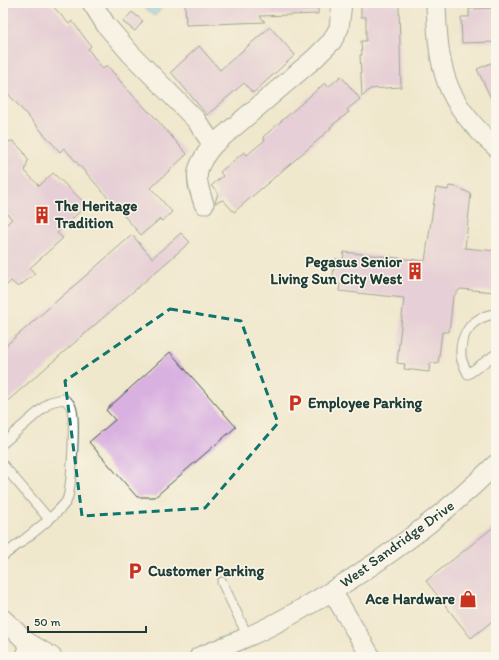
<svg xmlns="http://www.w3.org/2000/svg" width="499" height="660" viewBox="0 0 499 660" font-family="Itim,sans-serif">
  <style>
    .water { fill: #6bc2e8; stroke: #45808e }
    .building { fill: #d9b1e0 }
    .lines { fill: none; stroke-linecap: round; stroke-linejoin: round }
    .lane-casing { stroke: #3e574b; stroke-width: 11 }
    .street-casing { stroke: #3e574b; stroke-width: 21 }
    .lane { stroke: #fff; stroke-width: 9 }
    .street { stroke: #fff; stroke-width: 19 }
    .marked { fill: none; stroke: #0f766e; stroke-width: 3; stroke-dasharray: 8 5; stroke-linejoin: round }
    .labels { text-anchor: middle; stroke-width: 3; stroke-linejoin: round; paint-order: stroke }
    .poi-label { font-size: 15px; font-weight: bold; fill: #1f3d34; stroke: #fbf7ec; text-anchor: start }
    .street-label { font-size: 15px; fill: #1f3d34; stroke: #fbf7ec }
  </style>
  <rect width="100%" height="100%" fill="#fbf7ec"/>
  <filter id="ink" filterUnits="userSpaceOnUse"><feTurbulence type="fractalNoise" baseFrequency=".025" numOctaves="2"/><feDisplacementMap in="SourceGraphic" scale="8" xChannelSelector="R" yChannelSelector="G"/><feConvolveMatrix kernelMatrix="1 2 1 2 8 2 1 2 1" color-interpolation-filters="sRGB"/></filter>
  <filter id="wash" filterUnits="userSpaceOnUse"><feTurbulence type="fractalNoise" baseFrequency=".012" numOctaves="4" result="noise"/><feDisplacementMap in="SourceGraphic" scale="16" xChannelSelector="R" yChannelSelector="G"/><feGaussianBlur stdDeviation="0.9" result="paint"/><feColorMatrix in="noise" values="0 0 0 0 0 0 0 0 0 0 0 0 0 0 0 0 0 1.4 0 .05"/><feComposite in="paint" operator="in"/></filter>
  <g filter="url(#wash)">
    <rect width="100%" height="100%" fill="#f0e8cd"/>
    <polygon class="water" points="138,3 163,3 165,4 155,16"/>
    <g id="blocks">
      <g class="building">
        <polygon points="3,3 50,3 69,24 72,21 91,46 88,49 103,69 107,65 126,88 149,112 150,112 187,154 151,188 172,212 162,221 160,219 141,235 64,148 60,152 3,88"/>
        <polygon points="185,3 318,3 318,14 260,16 265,22 186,25"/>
        <polygon points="367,3 395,3 395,5 399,6 401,87 370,89 362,97 360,55 362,55 361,41 366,41 366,17 361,17 361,5 367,5"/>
        <polygon points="496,8 496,42 462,43 461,17 469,17 469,9"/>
        <polygon points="132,12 143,21 135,31 123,22"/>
        <polygon points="270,27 295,55 253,93 244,83 207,115 171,72 199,46 220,70"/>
        <polygon points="496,61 496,109 477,69"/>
        <polygon points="341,76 360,99 347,110 349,112 330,127 331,128 317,141 234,212 223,200 215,203 218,193 211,186 223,176 220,172 244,152 247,155 265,140 263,137 325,83 328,87"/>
        <polygon points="13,141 23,151 28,160 25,171 39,186 53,173 87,205 57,233 63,238 30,268 35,274 18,287 11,281 3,289 3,228 12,219 3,210 3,142"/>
        <polygon points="449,186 457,187 471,194 465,248 496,251 496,292 460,289 453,297 449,332 442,332 438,364 430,363 429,372 404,369 405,364 397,363 404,298 339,291 340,284 332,283 335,259 343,260 344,252 425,261 436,188 448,190"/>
        <polygon points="181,233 190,242 3,405 3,348 132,235 152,258"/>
        <polygon points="170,352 236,427 155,497 137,497 89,442 115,420 106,410"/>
        <polygon points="496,525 496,618 471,638 426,581"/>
      </g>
    </g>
  </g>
  <g filter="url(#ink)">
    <use href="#blocks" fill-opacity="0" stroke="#3e574b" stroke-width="1"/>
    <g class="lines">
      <g class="lane-casing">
        <g id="lane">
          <path d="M496,314C473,316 459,334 461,357C462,363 466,369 468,374L496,354"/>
          <path d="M3,443L50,402L63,399C68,401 71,405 72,410C75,422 72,493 66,502C52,520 22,541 3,556"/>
          <polyline points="3,465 49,519"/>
          <polyline points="222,582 248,637"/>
          <polyline points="19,657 27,642"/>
        </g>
      </g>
      <g class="street-casing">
        <g id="street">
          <polyline points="92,3 106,25 131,54 196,120 213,145"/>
          <path d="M436,3C438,69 444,102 496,147"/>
          <path d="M204,204C194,177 194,168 213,145L315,58L332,41L339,28L342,3"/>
          <polyline points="332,591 371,657"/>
          <polyline points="3,619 27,642 52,657"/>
          <path d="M199,657C215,650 232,644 247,637C271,627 295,613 317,600C382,562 442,517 496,464"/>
        </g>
      </g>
      <use href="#lane" class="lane"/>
      <use href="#street" class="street"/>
    </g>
  </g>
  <path d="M0 0H499V660H0ZM170,309L241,321L278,423L205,508L82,516L65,381Z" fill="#f0e8cd" fill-opacity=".55" fill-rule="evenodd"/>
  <path class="marked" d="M170,309L241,321L278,423L205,508L82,516L65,381Z"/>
  <defs>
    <g id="building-bare" transform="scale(1.38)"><path d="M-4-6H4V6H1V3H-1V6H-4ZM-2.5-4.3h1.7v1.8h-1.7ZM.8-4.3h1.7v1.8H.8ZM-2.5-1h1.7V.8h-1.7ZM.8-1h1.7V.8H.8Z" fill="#c8321e" stroke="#fbf7ec" stroke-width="2.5" paint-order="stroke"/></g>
    <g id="parking-bare" transform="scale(1.38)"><path d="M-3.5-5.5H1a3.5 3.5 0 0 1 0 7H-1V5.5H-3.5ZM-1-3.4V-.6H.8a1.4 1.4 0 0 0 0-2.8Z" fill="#c8321e" stroke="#fbf7ec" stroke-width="2.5" paint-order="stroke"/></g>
    <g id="shop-bare" transform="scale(1.38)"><path d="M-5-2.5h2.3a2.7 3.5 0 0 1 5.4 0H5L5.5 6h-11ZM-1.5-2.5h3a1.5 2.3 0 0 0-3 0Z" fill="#c8321e" stroke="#fbf7ec" stroke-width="2.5" paint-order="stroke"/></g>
  </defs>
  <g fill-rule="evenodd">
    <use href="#building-bare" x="42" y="215"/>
    <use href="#building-bare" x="415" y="271"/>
    <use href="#parking-bare" x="295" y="403"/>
    <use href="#parking-bare" x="135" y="571"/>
    <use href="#shop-bare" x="468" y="599"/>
  </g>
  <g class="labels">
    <g class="poi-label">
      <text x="55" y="211">The Heritage<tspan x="55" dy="17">Tradition</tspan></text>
      <text x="402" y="267" text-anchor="end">Pegasus Senior<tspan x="402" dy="17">Living Sun City West</tspan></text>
      <text x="308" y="408">Employee Parking</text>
      <text x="148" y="576">Customer Parking</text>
      <text x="455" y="604" text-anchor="end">Ace Hardware</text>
    </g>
    <g class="street-label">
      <text transform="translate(397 544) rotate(-36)" y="5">West Sandridge Drive</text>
    </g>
  </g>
  <rect width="499" height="660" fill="none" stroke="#fbf7ec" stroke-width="16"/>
  <path d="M28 626v6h118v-6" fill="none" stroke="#1f3d34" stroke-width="2"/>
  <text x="34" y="626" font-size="12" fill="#1f3d34" stroke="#fbf7ec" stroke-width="3" paint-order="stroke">50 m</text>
</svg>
